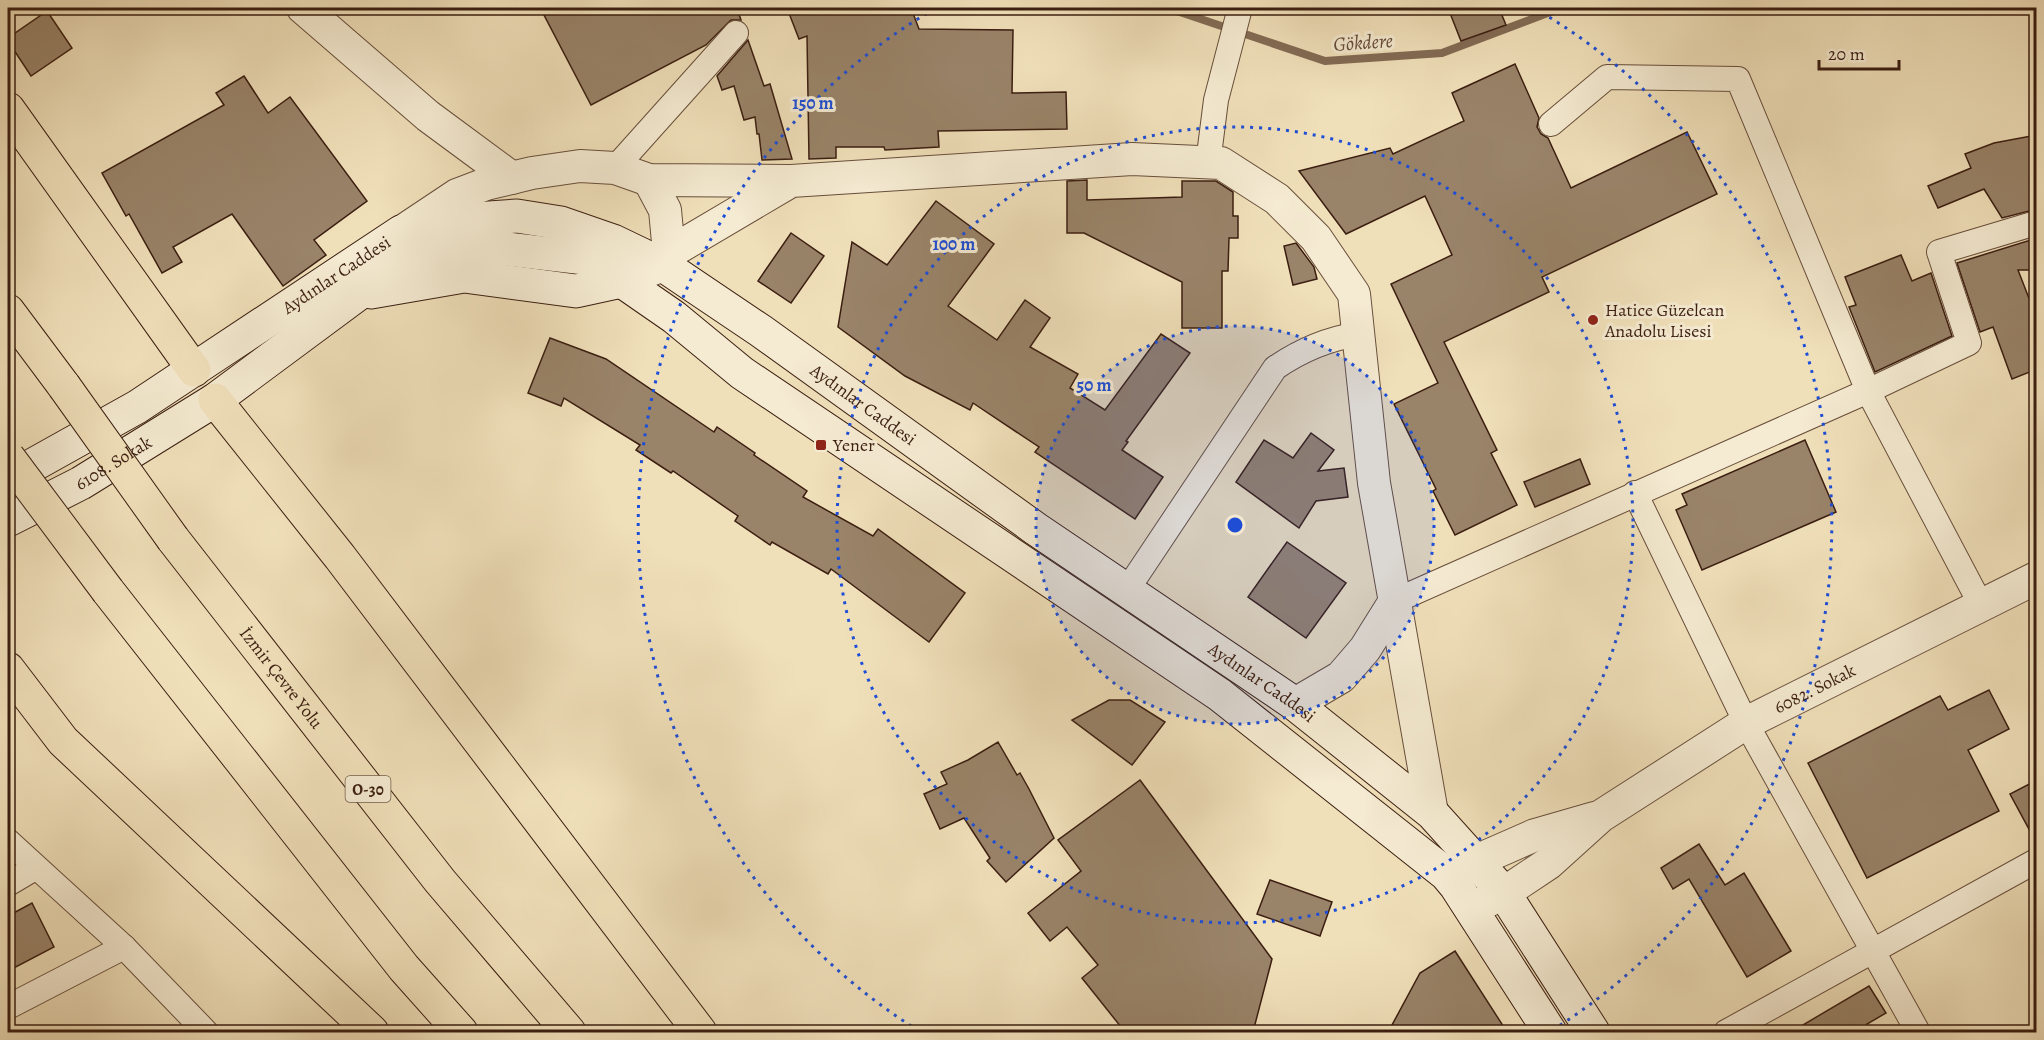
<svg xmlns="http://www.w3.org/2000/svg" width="2044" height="1040" viewBox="0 0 2044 1040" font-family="Alegreya,serif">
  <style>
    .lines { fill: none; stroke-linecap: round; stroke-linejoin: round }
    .stream { stroke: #826b54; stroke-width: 8 }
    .building { fill: #998369; stroke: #3b1e11; stroke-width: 1.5 }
    .minor-casing { stroke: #684e3b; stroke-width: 26 }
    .tertiary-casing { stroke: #684e3b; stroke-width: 34 }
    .secondary-casing { stroke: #3b1e11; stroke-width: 35 }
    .motorway-casing { stroke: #3b1e11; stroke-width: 35 }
    .minor { stroke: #f5ebd2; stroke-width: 24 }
    .tertiary { stroke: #f5ebd2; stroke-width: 32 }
    .secondary { stroke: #f5ebd2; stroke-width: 33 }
    .motorway { stroke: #f0e0ba; stroke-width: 33 }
    .motorway-bridge-casing { stroke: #3b1e11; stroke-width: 35; stroke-linecap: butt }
    .motorway-bridge { stroke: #f0e0ba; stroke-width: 33 }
    .ring { fill: none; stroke: #1d4ed8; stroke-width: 3; stroke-dasharray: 3 6 }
    .poi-dot { fill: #8f2418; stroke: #f5ebd2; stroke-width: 2 }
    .labels { text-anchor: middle; stroke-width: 6; stroke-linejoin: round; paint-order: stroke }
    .shield { fill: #f5ebd2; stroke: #735c4b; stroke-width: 1.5 }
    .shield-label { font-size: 16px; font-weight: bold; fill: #3b1e11 }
    .street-label { font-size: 18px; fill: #3b1e11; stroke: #f5ebd2 }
    .poi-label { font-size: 18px; fill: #3b1e11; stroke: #f5ebd2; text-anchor: start }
    .water-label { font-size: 20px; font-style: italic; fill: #654b38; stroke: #f5ebd2 }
    .centre { fill: #1d4ed8; stroke: #f5ebd2; stroke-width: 3 }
    .ring-label { font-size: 18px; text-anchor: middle; font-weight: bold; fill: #1d4ed8; stroke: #f5ebd2; stroke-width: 6; stroke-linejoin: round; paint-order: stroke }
  </style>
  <rect width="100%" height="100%" fill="#f0e0ba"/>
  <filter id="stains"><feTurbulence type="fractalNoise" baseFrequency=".00333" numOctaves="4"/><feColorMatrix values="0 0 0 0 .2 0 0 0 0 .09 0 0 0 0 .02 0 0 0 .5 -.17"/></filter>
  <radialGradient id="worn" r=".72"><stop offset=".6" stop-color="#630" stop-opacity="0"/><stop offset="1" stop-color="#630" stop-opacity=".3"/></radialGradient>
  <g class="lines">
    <g class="stream">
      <polyline points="1168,8 1325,61 1442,53 1561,8"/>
      <polyline points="2029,8 2036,12"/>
    </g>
  </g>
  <g class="building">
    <polygon points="559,8 737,8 741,20 731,20 706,45 591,105 544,15"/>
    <polygon points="787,8 911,8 919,29 1013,30 1012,93 1066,92 1067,129 938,131 939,147 885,150 884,147 836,147 836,158 809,159 807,36 799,39"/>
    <polygon points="1448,8 1499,8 1506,25 1461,41"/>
    <polygon points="47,11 72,48 31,76 8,41 8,38"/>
    <polygon points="748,40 764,86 770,84 792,159 762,160 759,134 757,134 755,117 744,120 734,86 722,90 717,76"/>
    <polygon points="1515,64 1539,118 1537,127 1541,134 1548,138 1571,188 1687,132 1717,194 1542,277 1549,292 1444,342 1497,450 1491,453 1517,505 1455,535 1433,491 1436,489 1394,404 1438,383 1391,284 1452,255 1425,196 1346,234 1299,171 1390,148 1393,154 1464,121 1452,93"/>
    <polygon points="244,76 268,113 290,97 367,201 314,240 326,255 283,286 232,214 173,247 182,262 162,273 129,214 126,216 102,173 224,105 216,93"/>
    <polygon points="2037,135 2037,209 2002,218 1984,189 1938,208 1928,186 1971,168 1965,154 1994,143"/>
    <polygon points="1087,180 1087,200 1182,197 1182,181 1216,181 1233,192 1233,216 1238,216 1238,238 1229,238 1228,271 1222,271 1222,328 1182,328 1182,282 1084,233 1067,233 1067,181"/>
    <polygon points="936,201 994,244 948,306 997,340 1025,300 1050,318 1030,347 1078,374 1070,388 1105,410 1161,334 1190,353 1126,441 1128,442 1122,450 1163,477 1135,519 1035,452 1039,447 973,403 970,410 905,376 838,327 852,242 887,265"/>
    <polygon points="791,233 824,256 791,303 758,281"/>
    <polygon points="2037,238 2037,276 2033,270 2018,270 2037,319 2037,369 2012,379 1993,327 1980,332 1957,263"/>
    <polygon points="1296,243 1314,267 1317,279 1293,285 1284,246"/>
    <polygon points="1901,255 1912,281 1931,273 1952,336 1875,372 1849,307 1856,305 1845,277"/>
    <polygon points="550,338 606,359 714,432 717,427 755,453 754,455 807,491 803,497 873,536 878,529 965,593 929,642 831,569 828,574 772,542 770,545 735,521 738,516 673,471 671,473 636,450 640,445 564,398 561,406 528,393"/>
    <polygon points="1311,433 1334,450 1318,471 1344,468 1348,497 1316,501 1299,528 1236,482 1264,440 1293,458"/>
    <polygon points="1805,440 1836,512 1702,570 1676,510 1687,505 1682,494"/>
    <polygon points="1580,459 1590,484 1535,507 1524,482"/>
    <polygon points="1287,542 1346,583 1306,638 1248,597"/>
    <polygon points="1989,690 2009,729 1968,750 1999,811 1867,878 1808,763 1940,696 1948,710"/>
    <polygon points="1109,700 1130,700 1165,722 1132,765 1072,720"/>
    <polygon points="998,742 1017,775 1020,773 1029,789 1054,838 1006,882 987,861 990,858 964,818 940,829 924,794 947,784 941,772 968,760"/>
    <polygon points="1140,780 1272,959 1253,1032 1125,1032 1082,978 1098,965 1067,927 1050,941 1028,913 1081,871 1058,840"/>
    <polygon points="2037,780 2037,844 2010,794"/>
    <polygon points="1699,844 1725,885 1744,873 1791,951 1747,977 1689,879 1673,889 1661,868"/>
    <polygon points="1270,880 1332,902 1320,936 1257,914"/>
    <polygon points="32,903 54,947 8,971 8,916"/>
    <polygon points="1455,951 1507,1032 1407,1032 1392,1025 1420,973"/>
    <polygon points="1869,986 1886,1013 1867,1024 1872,1032 1791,1032"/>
  </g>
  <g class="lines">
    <g class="minor-casing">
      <g id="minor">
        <polyline points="1551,124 1607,77 1738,79 1868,391 1981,605"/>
        <polyline points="1208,163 1216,100 1240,8"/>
        <polyline points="615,168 736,33"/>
        <polyline points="1635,493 1746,723 1918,1032"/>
        <path d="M1127,590L1275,368C1301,350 1327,339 1358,334"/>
        <polyline points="1395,601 1868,391 1969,343 1939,252 2036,223"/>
        <polyline points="8,841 124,947 206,1032"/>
        <polyline points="8,884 35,868"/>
        <polyline points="8,1007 124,947"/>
        <polyline points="1726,1032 2036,861"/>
      </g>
    </g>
    <g class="tertiary-casing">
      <g id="tertiary">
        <polyline points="303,8 428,116 512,178"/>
        <polyline points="649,180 665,210 669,253"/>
        <polyline points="403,231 457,195 486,184 532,173 580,166 615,168 649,180 790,181"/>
        <polyline points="622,281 663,265 669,253 791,181 1132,159 1221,163 1277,199 1316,238 1354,294 1374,483 1432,813"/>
        <polyline points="1295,704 1341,677 1365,649 1395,601"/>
        <polyline points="1453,871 1535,835 1594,818"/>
        <path id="s1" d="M1471,909L1504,893L1549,863L1601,816L1746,723L2036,578"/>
      </g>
    </g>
    <g class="secondary-casing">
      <g id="secondary">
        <polyline points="371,292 464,276 576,291 622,281"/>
        <path id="s2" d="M8,479L137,407L401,232L460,220L517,216L561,223L613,241L663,265L761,331L1036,529L1295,704L1432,813L1504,893L1593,1032"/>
        <path id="s3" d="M8,520L81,483L215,400L358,294L407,262L471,245L585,258L622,281L674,317L742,373L1220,695L1446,874L1456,886L1550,1032"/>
      </g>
    </g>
    <g class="motorway-casing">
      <g id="motorway">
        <polyline points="8,109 194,370"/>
        <polyline points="8,311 64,386"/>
        <polyline points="215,400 340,557 700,1032"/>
        <path id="s4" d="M173,539L440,881L569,1032"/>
        <polyline points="108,591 404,968 461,1032"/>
        <polyline points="8,669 63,741 372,1032"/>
      </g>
    </g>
    <use href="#minor" class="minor"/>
    <use href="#tertiary" class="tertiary"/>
    <use href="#secondary" class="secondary"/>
    <use href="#motorway" class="motorway"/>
    <g class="motorway-bridge-casing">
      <g id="motorway-bridge">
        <polyline points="64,386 173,539"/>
        <polyline points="8,457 108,591"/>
      </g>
    </g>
    <use href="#motorway-bridge" class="motorway-bridge"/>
  </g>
  <circle cx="1235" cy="525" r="199" fill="#1d4ed8" fill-opacity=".12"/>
  <g class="ring">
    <circle cx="1235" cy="525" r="199"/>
    <circle cx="1235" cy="525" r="398"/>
    <path d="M919 1031A597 597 0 0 1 936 8M1534 8A597 597 0 0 1 1551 1031"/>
  </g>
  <g class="poi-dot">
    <circle cx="1593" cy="320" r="6"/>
    <rect x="815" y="439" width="12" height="12" rx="3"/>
  </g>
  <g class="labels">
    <rect class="shield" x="345.5" y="776" width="45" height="26" rx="4.5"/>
    <g class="shield-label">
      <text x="368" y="795">O-30</text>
    </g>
    <g class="street-label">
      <text dy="6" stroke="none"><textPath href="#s2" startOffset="387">Aydınlar Caddesi</textPath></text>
      <text dy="6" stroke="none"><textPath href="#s2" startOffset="981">Aydınlar Caddesi</textPath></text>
      <text dy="6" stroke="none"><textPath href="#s3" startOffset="120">6108. Sokak</textPath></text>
      <text dy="6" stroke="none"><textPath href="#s4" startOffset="176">İzmir Çevre Yolu</textPath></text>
      <text dy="6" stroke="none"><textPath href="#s2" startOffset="1467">Aydınlar Caddesi</textPath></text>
      <text dy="6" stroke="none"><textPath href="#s1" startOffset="410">6082. Sokak</textPath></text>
    </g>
    <g class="poi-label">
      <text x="1605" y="316">Hatice Güzelcan<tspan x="1605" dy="21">Anadolu Lisesi</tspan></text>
      <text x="833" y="451">Yener</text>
    </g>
    <g class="water-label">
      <text transform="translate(1363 42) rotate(-4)" y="7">Gökdere</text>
    </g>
  </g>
  <circle cx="1235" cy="525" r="9" class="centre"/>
  <g class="ring-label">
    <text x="813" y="109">150 m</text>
    <text x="954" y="250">100 m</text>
    <text x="1094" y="391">50 m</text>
  </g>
  <rect width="2044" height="1040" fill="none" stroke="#f0e0ba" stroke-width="30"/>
  <rect x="9" y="9" width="2026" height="1022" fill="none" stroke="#3b1e11" stroke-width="3"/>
  <rect x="15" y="15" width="2014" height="1010" fill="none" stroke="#3b1e11" stroke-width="1.5"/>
  <path d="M1819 60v9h80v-9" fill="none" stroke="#3b1e11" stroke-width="3"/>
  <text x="1828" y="60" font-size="18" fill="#3b1e11" stroke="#f5ebd2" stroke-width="4.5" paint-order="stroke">20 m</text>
  <rect width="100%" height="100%" filter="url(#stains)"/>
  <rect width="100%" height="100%" fill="url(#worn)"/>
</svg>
